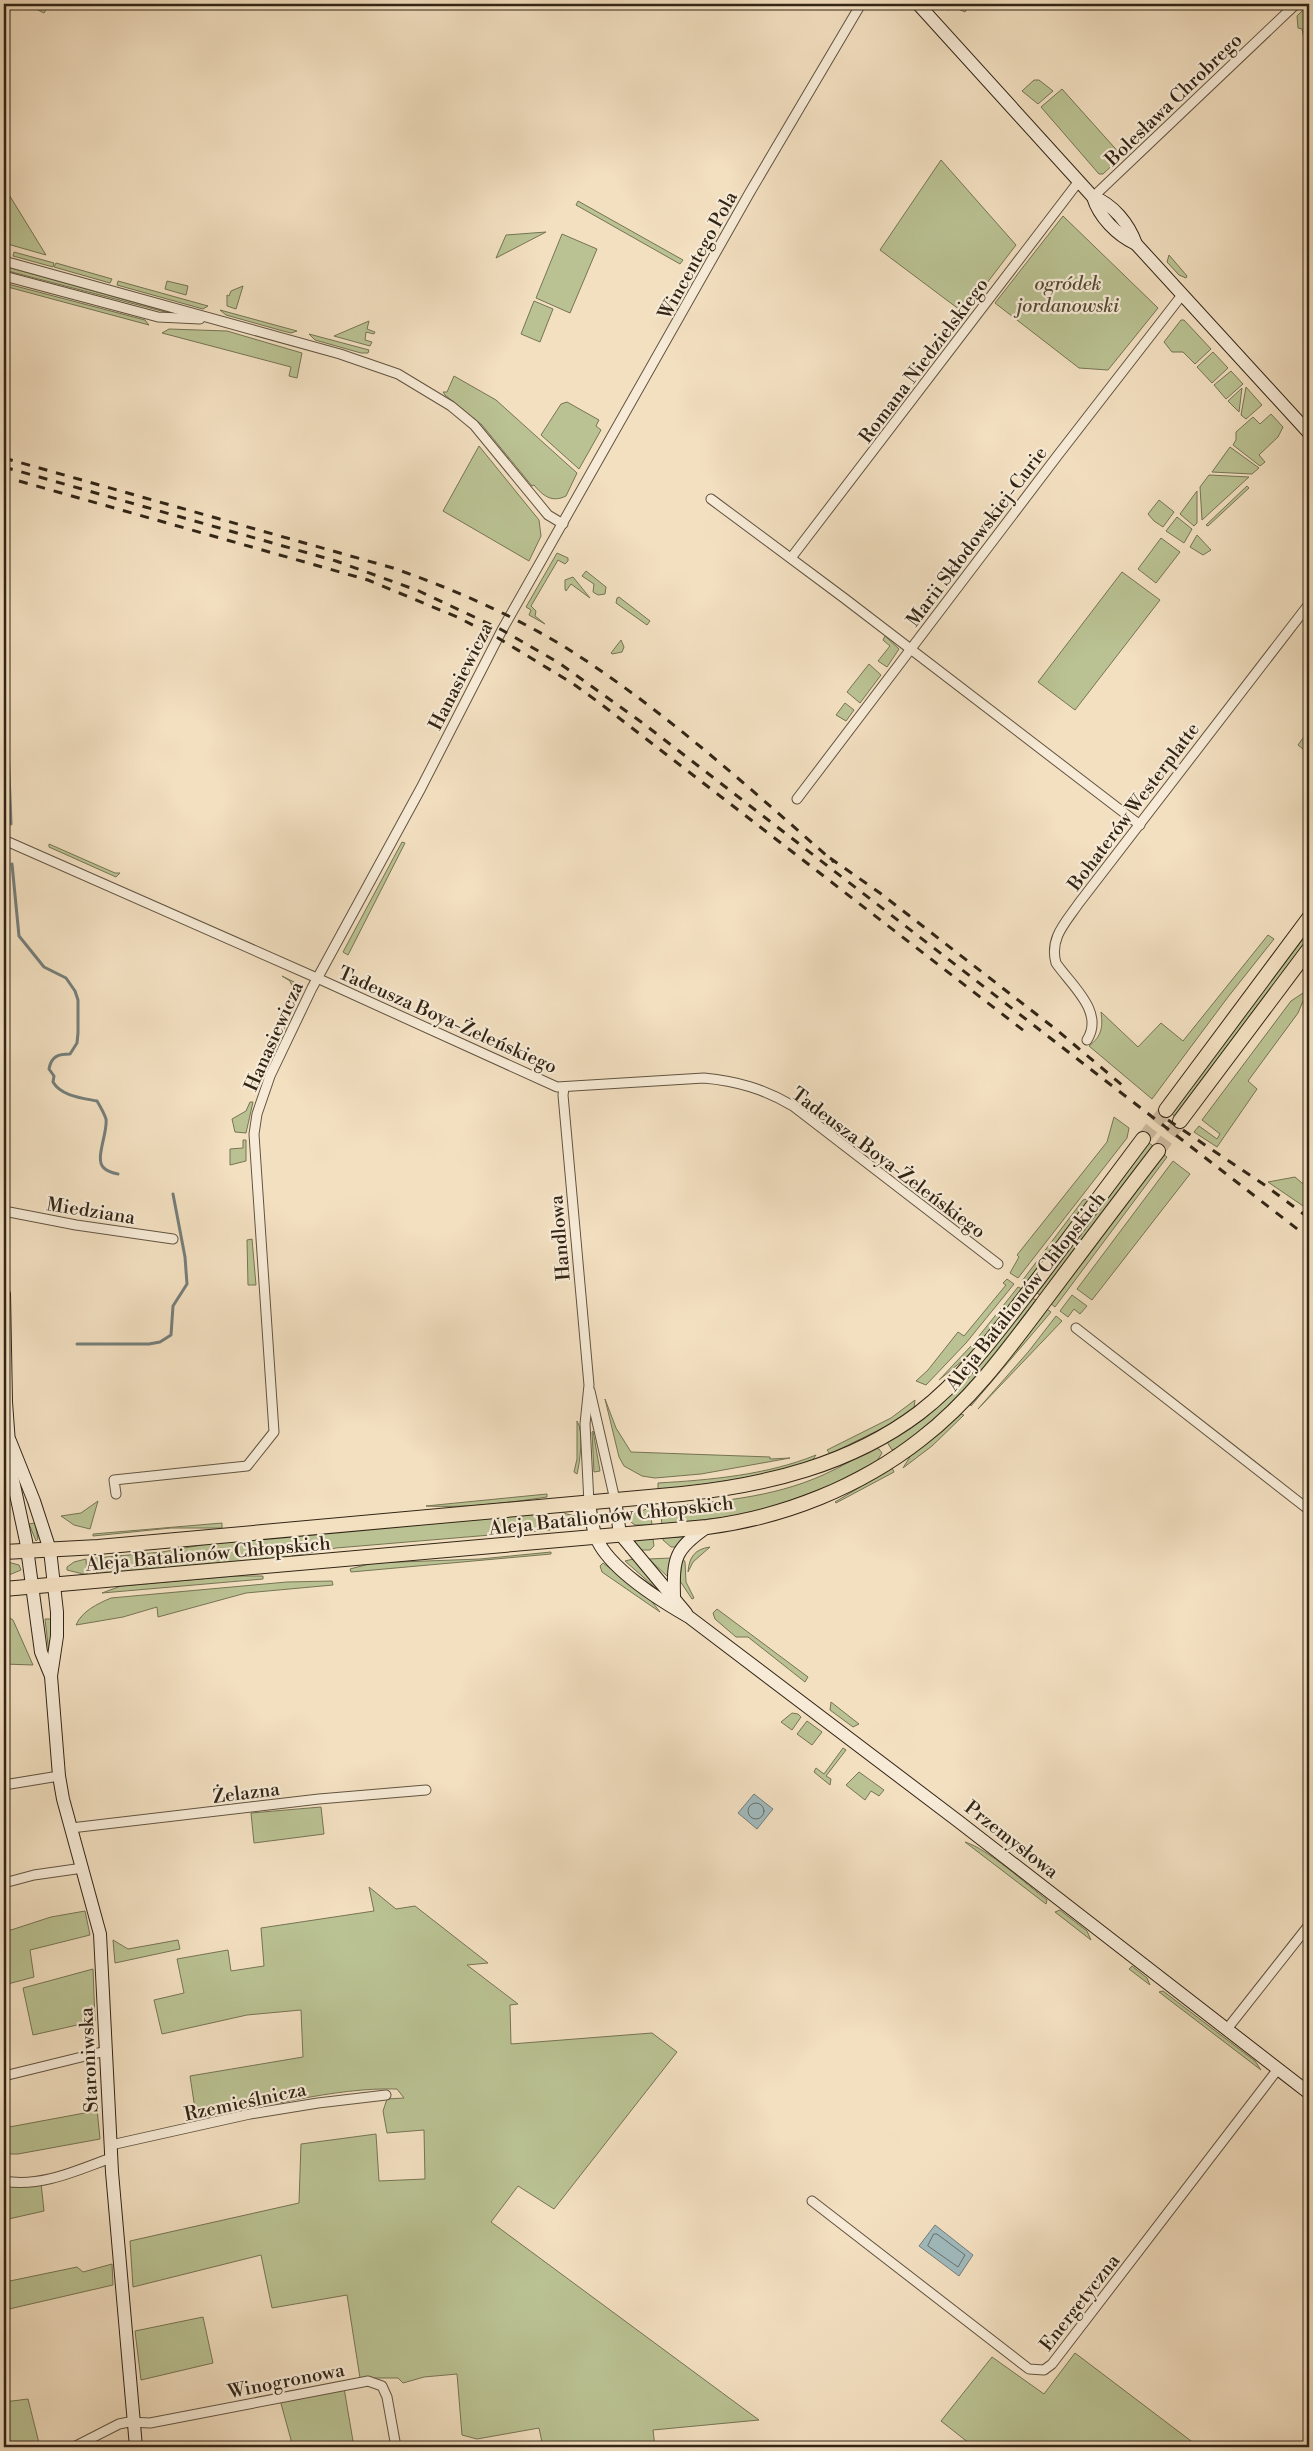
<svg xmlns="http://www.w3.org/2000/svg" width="1313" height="2451" viewBox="0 0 1313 2451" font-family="'Libre Bodoni',serif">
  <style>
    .green { fill: #bac293; stroke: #767454 }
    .water { fill: #a0babd; stroke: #747e7a }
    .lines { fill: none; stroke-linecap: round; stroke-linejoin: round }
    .shore { stroke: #69706a; stroke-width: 1 }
    .stream { stroke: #747e7a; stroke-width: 3 }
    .primary-tunnel { stroke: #ccbb9f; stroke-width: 14; stroke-dasharray: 14 7; stroke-linecap: butt }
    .street-casing { stroke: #625441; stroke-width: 11 }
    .secondary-casing { stroke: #322516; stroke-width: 14 }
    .primary-casing { stroke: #322516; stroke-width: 16 }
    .street { stroke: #f7ebd7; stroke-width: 9 }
    .secondary { stroke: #f7ebd7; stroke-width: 12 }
    .primary { stroke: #f3e0c1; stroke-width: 14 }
    .rail { stroke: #322516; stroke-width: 3; stroke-dasharray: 9 9; stroke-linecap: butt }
    .labels { text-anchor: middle; stroke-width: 4.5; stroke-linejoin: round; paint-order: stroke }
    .street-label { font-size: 19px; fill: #322516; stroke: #f7ebd7 }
    .park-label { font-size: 19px; font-style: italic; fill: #544c35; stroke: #f7ebd7 }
  </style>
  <rect width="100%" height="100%" fill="#f3e0c1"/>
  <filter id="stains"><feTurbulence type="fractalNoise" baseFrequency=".004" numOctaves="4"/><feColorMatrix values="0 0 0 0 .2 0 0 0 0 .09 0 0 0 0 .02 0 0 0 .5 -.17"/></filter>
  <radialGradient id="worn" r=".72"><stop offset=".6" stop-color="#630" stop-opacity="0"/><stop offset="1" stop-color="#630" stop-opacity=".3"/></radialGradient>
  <g class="green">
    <polygon points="26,4 49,4 44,13"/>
    <polygon points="942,4 970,4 965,12 956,8 948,10"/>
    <polygon points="1309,4 1309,47 1308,48 1305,44 1302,29 1298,28 1297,16"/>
    <polygon points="1034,80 1039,80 1053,91 1038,104 1022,91"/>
    <polygon points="1062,89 1122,156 1103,174 1099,174 1041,107"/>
    <polygon points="941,160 1016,245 964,313 880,250"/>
    <polygon points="8,193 46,255 4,243 4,195"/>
    <polygon points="578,201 683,260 680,264 576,205"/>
    <polygon points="1063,216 1158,308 1108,370 1079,368 995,303"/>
    <polygon points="546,232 496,258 506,235"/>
    <polygon points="562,234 597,249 570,313 536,298"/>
    <polygon points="14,252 54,263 53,267 13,256"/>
    <polygon points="1169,255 1187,276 1186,278 1179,275 1167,262"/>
    <polygon points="56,263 112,279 110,283 54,267"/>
    <polygon points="4,266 169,312 169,313 4,270"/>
    <polygon points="118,281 208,306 203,309 117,285"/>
    <polygon points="167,281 188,286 186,295 165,289"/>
    <polygon points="4,283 145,320 149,325 4,286"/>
    <polygon points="243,286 236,309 227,306 227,295 229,296 231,291"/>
    <polygon points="534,301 553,309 540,342 521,334"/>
    <polygon points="220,310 297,331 291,333 283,331 226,315"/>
    <polygon points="1181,320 1184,320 1211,349 1195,364 1183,352 1172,352 1164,342"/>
    <polygon points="369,321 367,329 375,332 374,334 366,332 365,340 372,342 370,346 334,336"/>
    <polygon points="169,329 227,331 302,353 297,378 289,376 291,367 162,333"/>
    <polygon points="309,334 369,350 368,353 361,353 315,340"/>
    <polygon points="1213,352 1228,368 1212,383 1197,367"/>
    <polygon points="1231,371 1243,384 1226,399 1214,385"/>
    <path d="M454,376L496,400L577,473L566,496C552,503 543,496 534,485L532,486L482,425L445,395L443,392H447Z"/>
    <polygon points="1246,387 1262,405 1246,419 1241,415"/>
    <polygon points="1242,388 1239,412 1228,401"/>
    <polygon points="567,402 599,420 596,426 601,430 579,469 541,435 561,404"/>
    <polygon points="1271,414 1283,427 1278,437 1259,455 1265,462 1260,466 1233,445 1236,440 1236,432 1253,417 1260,424"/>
    <polygon points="479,446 539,520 541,536 529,561 443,511"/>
    <polygon points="1230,447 1259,468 1252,474 1212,472"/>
    <polygon points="1209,475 1249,477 1202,520 1200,487"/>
    <polygon points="1247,486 1249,488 1208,526 1206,525"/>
    <polygon points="1197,491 1197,523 1194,526 1180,514"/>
    <polygon points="1159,500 1174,512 1163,527 1154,521 1148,514"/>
    <polygon points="1177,517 1192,529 1184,543 1166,531"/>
    <polygon points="1197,535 1211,550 1203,555 1190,547"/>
    <polygon points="1161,538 1180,552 1156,583 1138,569"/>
    <polygon points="557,553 568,558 568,561 565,564 558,560 531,606 536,611 535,616 545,624 529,615 531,610 526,607"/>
    <polygon points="586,571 606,587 605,594 598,595 593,592 594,584 582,576"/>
    <polygon points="1122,572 1160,600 1075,710 1038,682"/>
    <polygon points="573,577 590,598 571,584 566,591 565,589 565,580"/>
    <polygon points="619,597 650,621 647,625 616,603 617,598"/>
    <polygon points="885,636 899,649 887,667 878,661 890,646 883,640"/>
    <polygon points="621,640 624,647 622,652 612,654 611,653"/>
    <polygon points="869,664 881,675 860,703 847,692"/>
    <polygon points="845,703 854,710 846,721 836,715"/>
    <polygon points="1308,731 1309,732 1309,754 1298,745"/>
    <polygon points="402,842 405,843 348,955 343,952"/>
    <polygon points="49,844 115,873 120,873 116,877 49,847"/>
    <polygon points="1309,931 1309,937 1174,1116 1171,1113"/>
    <path d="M1268,935L1274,939L1228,997L1152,1099L1089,1046C1102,1036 1103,1027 1101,1012L1138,1047L1161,1023L1183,1041Z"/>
    <polygon points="282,976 300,985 301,993 295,1005 292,1004 294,999 288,997 293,988 290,981"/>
    <polygon points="1303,993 1306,994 1298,1013 1248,1081 1257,1089 1217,1147 1194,1132 1199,1126 1217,1139 1220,1134 1202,1120 1291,1001"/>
    <polygon points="289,1006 294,1008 283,1031 279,1029"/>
    <polygon points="269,1050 273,1052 256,1090 254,1086"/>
    <polygon points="250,1102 253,1102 246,1133 235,1132 232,1119 246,1111"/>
    <polygon points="1114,1117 1129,1128 1127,1138 1018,1278 1010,1273 1019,1257 1017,1255 1107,1142"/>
    <polygon points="243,1140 246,1140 246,1161 230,1165 230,1149 243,1148"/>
    <polygon points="1149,1143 1153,1146 1040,1295 1037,1293"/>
    <polygon points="1163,1154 1167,1157 1055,1307 1050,1303"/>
    <polygon points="1173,1161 1190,1174 1092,1300 1077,1289"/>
    <polygon points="1295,1177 1309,1189 1309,1210 1268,1182"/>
    <polygon points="1091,1198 1025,1284 1022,1281 1083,1200"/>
    <polygon points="252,1239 256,1285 248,1285 247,1240"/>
    <polygon points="1007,1279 1014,1284 966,1343 926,1385 916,1381 928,1370 958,1332 964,1336 1006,1285 1003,1283"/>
    <polygon points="1018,1287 1022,1289 973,1352 939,1380 971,1346"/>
    <polygon points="1072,1295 1087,1306 1080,1314 1074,1309 1068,1317 1060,1311"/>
    <path d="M1032,1298L1036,1300C1000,1346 967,1392 923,1429C914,1437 903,1447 892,1450L887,1442C950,1409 991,1353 1032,1298Z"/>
    <polygon points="1047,1309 1051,1312 971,1406 970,1404 1013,1354"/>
    <polygon points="1056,1316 1062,1321 978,1409 1029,1351"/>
    <polygon points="605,1399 616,1428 631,1452 770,1457 770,1459 790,1458 701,1474 655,1478 642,1476 624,1466 619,1457"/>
    <polygon points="915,1400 914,1408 889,1425 830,1454 827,1450 891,1418"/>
    <polygon points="960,1414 964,1415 932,1446 903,1468 911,1455"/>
    <path d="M577,1421C584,1431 580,1462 577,1474L574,1472L577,1459Z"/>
    <polygon points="593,1431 600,1471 594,1472 592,1432"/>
    <path d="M875,1448L879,1449L882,1453L877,1461L831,1485L778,1505L735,1516L662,1525L660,1507C715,1502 772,1498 823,1475C841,1467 858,1457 875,1448Z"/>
    <path d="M816,1455L812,1461C761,1477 711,1484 658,1490V1483C710,1480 767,1475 816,1455Z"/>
    <polygon points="892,1468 894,1472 836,1503 835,1502"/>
    <path d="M547,1494V1497C506,1503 468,1508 426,1506Z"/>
    <polygon points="98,1501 90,1529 74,1525 61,1516 81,1513"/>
    <polygon points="650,1508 652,1525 635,1525 628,1520 629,1515"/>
    <polygon points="548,1513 550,1530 336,1548 276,1559 97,1575 95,1558 162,1552 230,1540"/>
    <polygon points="563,1513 575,1516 578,1521 565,1528"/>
    <polygon points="35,1523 38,1539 36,1541 29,1524"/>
    <polygon points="222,1523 222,1528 171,1528 93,1536 93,1534"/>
    <polygon points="683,1537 675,1547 671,1547 663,1540 663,1538"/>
    <polygon points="653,1539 654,1546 650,1550 640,1550 635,1542 636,1540"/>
    <path d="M710,1547L693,1562L688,1572C689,1557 695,1549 710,1547Z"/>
    <polygon points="551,1552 551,1554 351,1572 350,1569 373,1563 480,1559"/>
    <polygon points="682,1557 685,1562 686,1582 694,1598 692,1599 680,1581"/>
    <polygon points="671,1558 668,1577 649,1559"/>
    <polygon points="86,1559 87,1575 67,1570 67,1567 74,1562"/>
    <polygon points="633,1559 670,1598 669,1600 625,1561"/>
    <polygon points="4,1561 19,1565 21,1570 4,1577"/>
    <polygon points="603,1563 649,1598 660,1612 602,1572 600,1566"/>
    <polygon points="233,1576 263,1576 263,1579 102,1593 121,1586"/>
    <path d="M332,1581L333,1585L246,1593L158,1617L157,1607L123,1617L76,1625C82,1611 97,1604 111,1598L287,1582Z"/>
    <polygon points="717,1609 808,1677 805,1682 748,1637 736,1637 715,1619 713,1613"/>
    <polygon points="4,1614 13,1620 33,1665 4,1664"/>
    <polygon points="45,1619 51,1619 51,1663 50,1662"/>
    <polygon points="831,1702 859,1724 853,1727 830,1710"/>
    <polygon points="792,1713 798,1714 801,1717 792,1730 781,1722"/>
    <polygon points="807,1721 822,1732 812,1745 797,1734"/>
    <polygon points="843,1748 846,1750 826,1776 831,1779 830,1785 814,1772 816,1768 824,1774"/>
    <polygon points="859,1772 884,1790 879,1796 871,1791 865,1800 846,1785"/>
    <polygon points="321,1807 324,1834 254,1843 251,1813"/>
    <path d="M965,1842C988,1849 1026,1884 1047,1900L1046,1904Z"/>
    <path d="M369,1887L396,1909L415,1906L488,1963L467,1965L518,2004L510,2005L511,2044L652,2033L677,2052L554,2209L518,2186L491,2222L759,2420L653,2430L655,2447H543L539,2428L477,2439L462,2435L457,2374L424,2377L403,2383L398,2378H360L347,2295L272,2308L261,2255L133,2287L130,2241L299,2203L301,2144L376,2134L379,2181L425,2179L424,2130L387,2133L383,2111L387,2099L404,2098L397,2089C336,2087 258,2108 197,2122L190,2076L303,2057L301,2010L247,2015L162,2034L154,2000L184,1993L177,1959L228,1950L231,1971L264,1966L261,1928L374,1911Z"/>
    <polygon points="1060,1910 1087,1931 1091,1940 1055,1912"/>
    <polygon points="85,1911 90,1935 30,1950 34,1977 4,1985 4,1925 11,1930 51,1917"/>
    <polygon points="113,1940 128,1949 178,1940 180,1949 115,1963"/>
    <polygon points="1132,1966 1147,1978 1150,1985 1129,1969"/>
    <polygon points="93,1969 95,2021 33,2035 23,1988"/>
    <polygon points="1163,1991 1255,2061 1261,2070 1159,1992"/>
    <polygon points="97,2109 100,2139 18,2154 4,2154 4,2128 90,2112"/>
    <polygon points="41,2183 44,2211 4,2220 4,2184"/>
    <polygon points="112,2264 113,2285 9,2309 4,2312 4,2278 5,2282 77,2267 83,2272"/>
    <polygon points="203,2317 213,2363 141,2380 135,2331"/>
    <polygon points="1075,2353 1199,2447 974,2447 941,2421 992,2357 1044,2394"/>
    <polygon points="344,2388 354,2447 293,2447 280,2400"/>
    <polygon points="28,2399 40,2447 4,2447 4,2402"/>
  </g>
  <g class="water">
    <polygon points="754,1794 773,1809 757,1829 738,1813"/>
    <polygon points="935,2225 973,2255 959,2276 919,2246"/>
  </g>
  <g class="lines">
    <g class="shore">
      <circle cx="756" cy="1811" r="8"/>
      <polygon points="934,2234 937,2234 965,2255 958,2267 928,2246"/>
    </g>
    <g class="stream">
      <polyline points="4,687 6,695 11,824"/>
      <path d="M12,864L19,936L44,967L66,978L75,991L78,1000V1033L77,1043L70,1054C59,1054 51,1056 49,1069L54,1076L53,1082C61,1096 82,1098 97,1101C100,1106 104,1113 106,1119C108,1132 95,1158 103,1167C106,1171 113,1173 118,1174"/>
      <polyline points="77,1344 149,1344 160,1342 171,1335 173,1306 187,1284 185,1257 173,1194"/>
    </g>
    <g class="primary-tunnel">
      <polyline points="1143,1139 1166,1110"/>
      <polyline points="1158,1151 1180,1121"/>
    </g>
    <g class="street-casing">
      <g id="street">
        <polyline points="1093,197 1296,4"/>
        <polyline points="4,261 340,354 398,374 451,406 474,425 548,515 563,524"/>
        <polyline points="4,276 158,317 200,319"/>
        <polyline points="711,499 844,598 1140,825"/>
        <polyline points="791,558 1079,181"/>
        <polyline points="797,799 1058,455 1182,295"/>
        <path d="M4,840L317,978L557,1087L704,1078C737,1081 764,1089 793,1106L998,1264"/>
        <path d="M1087,1040C1105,1012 1071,985 1056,963C1049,938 1066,922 1079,903L1309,604"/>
        <polyline points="564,1088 563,1095 589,1385 585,1424 589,1503"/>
        <polyline points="4,1211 76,1225 173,1239"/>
        <polyline points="1076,1328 1309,1510"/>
        <polyline points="590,1391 615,1500"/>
        <polyline points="116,1494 114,1480 247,1466 274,1432 254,1134 257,1114 270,1076 312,988 421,788 502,630 750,192 861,4"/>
        <polyline points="4,1785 59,1776"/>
        <polyline points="71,1828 319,1799 426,1790"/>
        <polyline points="4,1883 34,1875 83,1868"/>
        <polyline points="1227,2029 1309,1925"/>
        <polyline points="4,2076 106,2051"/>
        <polyline points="111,2145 250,2114 318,2103 386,2095"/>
        <path d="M4,2181C40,2188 78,2170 111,2158"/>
        <polyline points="812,2201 1029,2369 1044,2370 1052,2364 1278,2069"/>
        <polyline points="74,2447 119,2424 129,2422 150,2423 368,2381 382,2386 387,2397 396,2447"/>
      </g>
    </g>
    <g class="secondary-casing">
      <g id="secondary">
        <path d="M918,4L1093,197C1099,217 1117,235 1136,244L1309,433"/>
        <path d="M1093,197C1113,204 1129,224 1136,244"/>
        <polyline points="4,1294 6,1402 11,1471 26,1541 41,1652 51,1676"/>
        <polyline points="10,1441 34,1501 50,1550 57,1612 57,1636 51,1676 59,1776 63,1799 100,1934 112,2172 136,2447"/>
        <polyline points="615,1500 620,1534 686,1613"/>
        <path d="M589,1503C591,1514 592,1527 596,1537C608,1568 661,1601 689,1617L958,1821L1309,2093"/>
        <path d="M674,1596C673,1557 675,1549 707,1527"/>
      </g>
    </g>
    <g class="primary-casing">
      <g id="primary">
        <polyline points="1166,1110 1309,918"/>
        <polyline points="1180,1121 1309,949"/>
        <path d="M4,1552L98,1547L682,1494C766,1485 850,1465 919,1413C967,1376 1002,1326 1039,1278C1073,1232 1108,1186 1143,1139"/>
        <path d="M4,1589L707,1527C784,1517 860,1487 921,1439C972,1400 1010,1347 1049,1295C1085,1247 1121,1199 1158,1151"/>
      </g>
    </g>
    <use href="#street" class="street"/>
    <use href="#secondary" class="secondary"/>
    <use href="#primary" class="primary"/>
    <g class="rail">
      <path d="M4,458L393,568C453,589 513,615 568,649C664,710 748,787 834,862"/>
      <polyline points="4,467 336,561 419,591 502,630 559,663 644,724 1309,1238"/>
      <polyline points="19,481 368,580 457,617 498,638 572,683 601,704 1028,1034"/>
      <polyline points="830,858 880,893 1058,1031 1122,1085"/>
      <polyline points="1168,1120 1266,1186 1309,1218"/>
    </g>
  </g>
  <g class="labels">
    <g class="street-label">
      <text transform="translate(1173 99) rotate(-44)" y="7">Bolesława Chrobrego</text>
      <text transform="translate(697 255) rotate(-61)" y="7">Wincentego Pola</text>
      <text transform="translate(923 360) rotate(-53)" y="7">Romana Niedzielskiego</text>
      <text transform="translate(976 536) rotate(-53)" y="7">Marii Skłodowskiej-Curie</text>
      <text transform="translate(460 676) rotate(-63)" y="7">Hanasiewicza</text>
      <text transform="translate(1133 806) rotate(-53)" y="7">Bohaterów Westerplatte</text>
      <text transform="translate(448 1019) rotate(24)" y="7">Tadeusza Boya-Żeleńskiego</text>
      <text transform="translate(273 1036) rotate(-66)" y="7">Hanasiewicza</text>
      <text transform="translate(889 1162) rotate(37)" y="7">Tadeusza Boya-Żeleńskiego</text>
      <text transform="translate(91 1210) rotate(9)" y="7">Miedziana</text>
      <text transform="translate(559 1238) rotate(-95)" y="7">Handlowa</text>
      <text transform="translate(1025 1291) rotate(-52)" y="7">Aleja Batalionów Chłopskich</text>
      <text transform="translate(611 1515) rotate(-6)" y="7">Aleja Batalionów Chłopskich</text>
      <text transform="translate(208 1553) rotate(-5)" y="7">Aleja Batalionów Chłopskich</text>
      <text transform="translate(246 1792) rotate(-7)" y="7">Żelazna</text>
      <text transform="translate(1012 1839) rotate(38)" y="7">Przemysłowa</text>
      <text transform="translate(88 2060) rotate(-93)" y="7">Staroniwska</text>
      <text transform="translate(245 2101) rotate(-12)" y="7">Rzemieślnicza</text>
      <text transform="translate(1079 2302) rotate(-52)" y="7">Energetyczna</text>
      <text transform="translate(286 2380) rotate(-11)" y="7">Winogronowa</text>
    </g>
    <g class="park-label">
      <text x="1068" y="290">ogródek<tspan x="1068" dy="22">jordanowski</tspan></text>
    </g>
  </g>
  <rect width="1313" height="2451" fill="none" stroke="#f3e0c1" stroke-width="20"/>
  <rect x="5" y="5" width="1303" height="2441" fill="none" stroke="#322516" stroke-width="2.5"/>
  <rect x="10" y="10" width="1293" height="2431" fill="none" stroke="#322516"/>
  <rect width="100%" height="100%" filter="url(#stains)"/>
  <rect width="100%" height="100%" fill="url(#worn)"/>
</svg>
